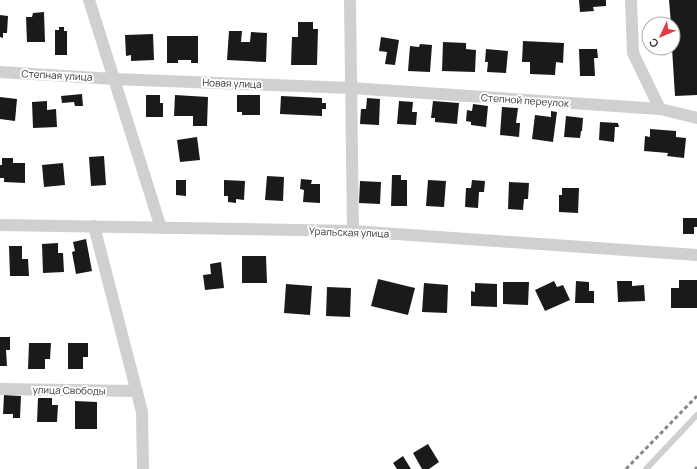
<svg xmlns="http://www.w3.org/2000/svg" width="697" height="469" viewBox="0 0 697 469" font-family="Manrope,sans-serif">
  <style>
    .building { fill: #1a1a1a }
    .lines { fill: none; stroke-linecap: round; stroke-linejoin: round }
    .service { stroke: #d0d0d0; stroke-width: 6 }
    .minor { stroke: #d0d0d0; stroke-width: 12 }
    .rail { stroke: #888; stroke-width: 3; stroke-dasharray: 4 3; stroke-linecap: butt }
    .labels { text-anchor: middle; stroke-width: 4; stroke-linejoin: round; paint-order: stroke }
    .street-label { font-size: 10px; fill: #333; stroke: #fff }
  </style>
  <rect width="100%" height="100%" fill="#fff"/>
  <g class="building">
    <polygon points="579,0 606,0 606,6 593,7 594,11 580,12"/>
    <polygon points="669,0 697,0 697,95 675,96 672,48 673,24 671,24"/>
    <polygon points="44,12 45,42 27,42 26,17 32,17 33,13"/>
    <polygon points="0,15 8,16 7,33 3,33 3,38 0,37"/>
    <polygon points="298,22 313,22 313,29 318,29 317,65 291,65 292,37 298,37"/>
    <polygon points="59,27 64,27 64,31 67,31 67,55 55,55 55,30 59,30"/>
    <polygon points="229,31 242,31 241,42 250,42 251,32 267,33 266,62 227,60"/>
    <polygon points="153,34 154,60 131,61 131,55 126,56 125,35"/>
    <polygon points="167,36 198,36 198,63 191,63 191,60 178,60 178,63 167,63"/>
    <polygon points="381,37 399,40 395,65 385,64 387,52 379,51"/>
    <polygon points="523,41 564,43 563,63 556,62 555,75 530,74 530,62 522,62"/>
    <polygon points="443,42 466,43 466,49 476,50 475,72 442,71"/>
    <polygon points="420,44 432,45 430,72 408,71 410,46 419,47"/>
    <polygon points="486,49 508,51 506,73 487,72 488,62 485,62"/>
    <polygon points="579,49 597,49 598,58 594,58 595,76 580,76"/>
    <polygon points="82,94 83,106 75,106 74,102 62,103 61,96"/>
    <polygon points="146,95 160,95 160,103 163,103 163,117 146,117"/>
    <polygon points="175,95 208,97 207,126 193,126 193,116 174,116"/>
    <polygon points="237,95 260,95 260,115 242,115 242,112 237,112"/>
    <polygon points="281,96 322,98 322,103 326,103 326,109 322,109 322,116 280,114"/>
    <polygon points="0,97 17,99 15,121 0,119"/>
    <polygon points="367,98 380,99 379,125 360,124 361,109 366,109"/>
    <polygon points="47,101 47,110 56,109 57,127 33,128 32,102"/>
    <polygon points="399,101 413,102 412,112 417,112 416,125 397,124"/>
    <polygon points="433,101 459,103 457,124 435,122 435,118 431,118"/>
    <polygon points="473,104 488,106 486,127 471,125 471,122 466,121 467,110 472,111"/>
    <polygon points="502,107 518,108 516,123 520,123 519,137 500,135"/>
    <polygon points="551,111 557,112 553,142 532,139 535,115 551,117"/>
    <polygon points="566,116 583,118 582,131 581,131 580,138 564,137"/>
    <polygon points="600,122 618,123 619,127 615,127 614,142 599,140"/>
    <polygon points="650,129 676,131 676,137 686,138 684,158 667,156 668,153 644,151 645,136 650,137"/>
    <polygon points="197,137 200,160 180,162 177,140"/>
    <polygon points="104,156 106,185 91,186 89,157"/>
    <polygon points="2,158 13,158 13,163 25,163 25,183 4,182 4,178 0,178 0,165 2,165"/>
    <polygon points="63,163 65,185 44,187 42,165"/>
    <polygon points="392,175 401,175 401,180 407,180 407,206 391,206"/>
    <polygon points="267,176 284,177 283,201 265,200"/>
    <polygon points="301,179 312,180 311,184 320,184 320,203 303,202 304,190 300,189"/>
    <polygon points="176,180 186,180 186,196 176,195"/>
    <polygon points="224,180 245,181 244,200 236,199 236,203 228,202 228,196 224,196"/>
    <polygon points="428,180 446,181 444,207 426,206"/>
    <polygon points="472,180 485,181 484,192 479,192 478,208 465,207 466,188 471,188"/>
    <polygon points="360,181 381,182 380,204 359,203"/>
    <polygon points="509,182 529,183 528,199 524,199 523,210 508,209"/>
    <polygon points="562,188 579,188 578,213 559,212 559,195 562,195"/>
    <polygon points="683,218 697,218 697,227 694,227 694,234 683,234"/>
    <polygon points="86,239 92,271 76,274 72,252 75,251 73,242"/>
    <polygon points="58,243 58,253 63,253 64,272 43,273 42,244"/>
    <polygon points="9,246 22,246 22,259 28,259 29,276 10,276"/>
    <polygon points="242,256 266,256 267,283 242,283"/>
    <polygon points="221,262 224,288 205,290 203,275 211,274 210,264"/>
    <polygon points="378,279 415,288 408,315 371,306"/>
    <polygon points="679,280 697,280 697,308 671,308 671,288 679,288"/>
    <polygon points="554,281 557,287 563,285 570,300 545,311 535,290"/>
    <polygon points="576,281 589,282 589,291 594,291 594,303 575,303"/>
    <polygon points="617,281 632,281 632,286 644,285 645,301 618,302"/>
    <polygon points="503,282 529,282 528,305 503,304"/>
    <polygon points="424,283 448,285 447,313 422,312"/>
    <polygon points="475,283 497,284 497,307 471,306 471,291 475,292"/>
    <polygon points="286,284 312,286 310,315 284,313"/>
    <polygon points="327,287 351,288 350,317 326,316"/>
    <polygon points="0,337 10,337 10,350 6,350 7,366 0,366"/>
    <polygon points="29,343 51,343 50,359 45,359 45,369 28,369"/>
    <polygon points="68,343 88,343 88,357 83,357 83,369 68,369"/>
    <polygon points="4,395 21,396 20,418 13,418 13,414 3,414"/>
    <polygon points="38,398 52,398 52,405 58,405 57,422 37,422"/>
    <polygon points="75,401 97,402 97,429 75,429"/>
    <polygon points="428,444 439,462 429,469 422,469 413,453"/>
    <polygon points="403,456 411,469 397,469 393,463"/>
  </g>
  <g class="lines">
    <polyline class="service" points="646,469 697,415"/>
    <g class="minor">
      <polyline points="89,0 161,228"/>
      <polyline points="350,0 353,231"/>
      <polyline points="631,0 633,53 660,109"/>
      <polyline points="0,72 114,79 351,88 660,109 697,118"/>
      <polyline points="0,225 353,231 697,255"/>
      <polyline points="94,226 142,412 143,469"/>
      <polyline points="0,389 137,391"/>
    </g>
    <g class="rail">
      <polyline points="626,469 697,396"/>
      <polyline points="695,469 697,467"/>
    </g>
  </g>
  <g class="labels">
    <g class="street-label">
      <text transform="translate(57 75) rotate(3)" y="4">Степная улица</text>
      <text transform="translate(232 83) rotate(2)" y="4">Новая улица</text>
      <text transform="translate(525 100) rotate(4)" y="4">Степной переулок</text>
      <text transform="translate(349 232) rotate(2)" y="4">Уральская улица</text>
      <text transform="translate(69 390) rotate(1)" y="4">улица Свободы</text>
    </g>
  </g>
  <g transform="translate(661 36) rotate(226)"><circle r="19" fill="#ffffff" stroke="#adadad"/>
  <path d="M0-3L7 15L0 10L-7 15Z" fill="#e63946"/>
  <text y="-6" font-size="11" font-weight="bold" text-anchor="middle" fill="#333333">С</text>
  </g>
</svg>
